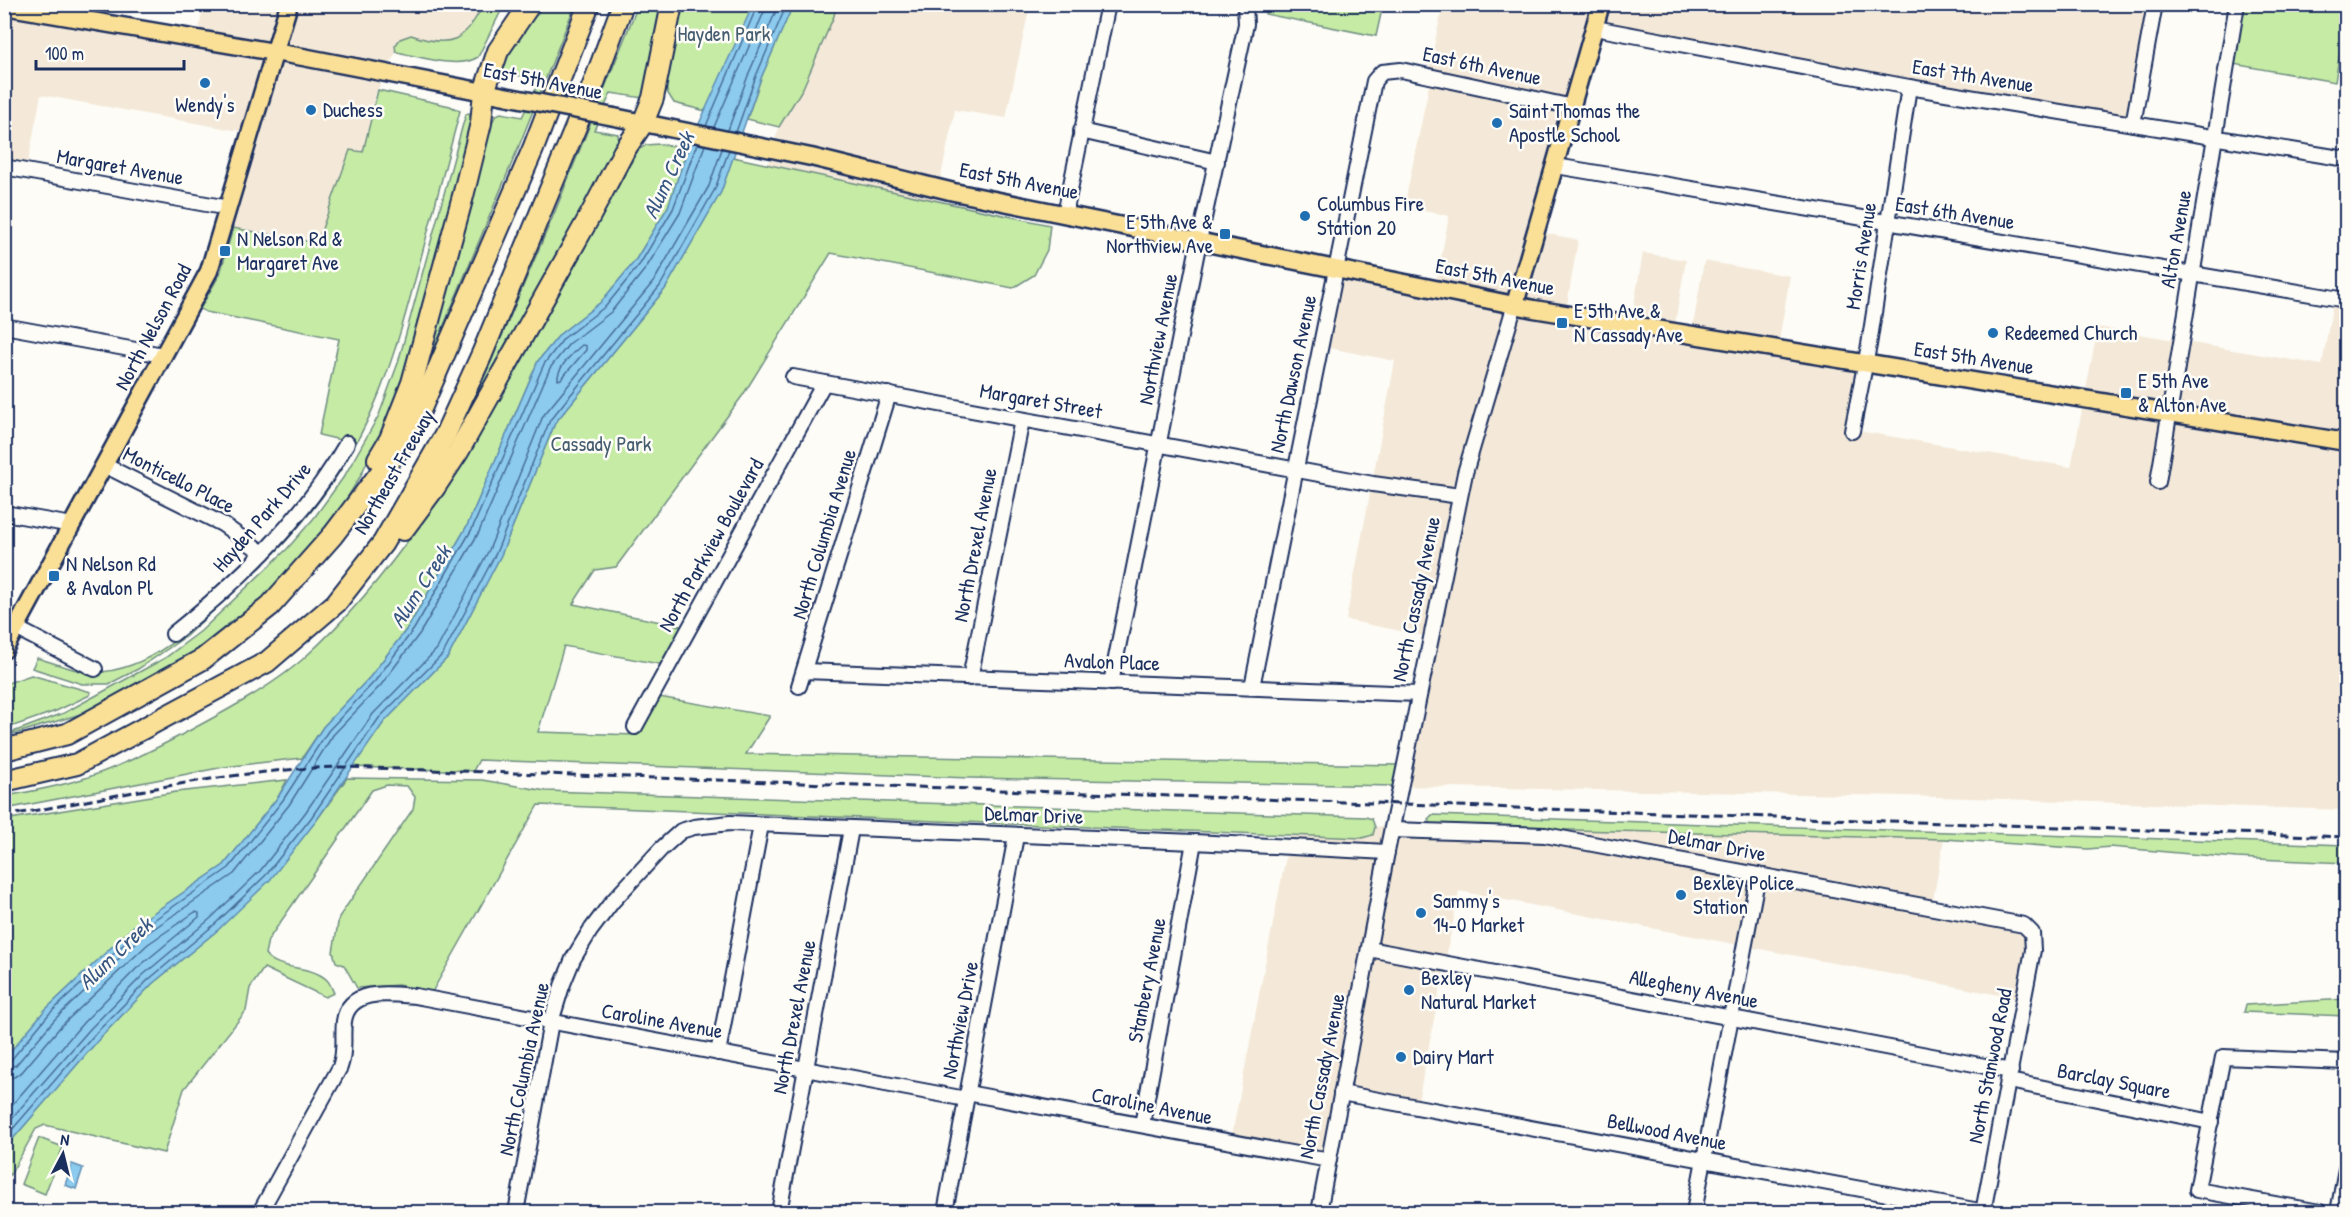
<svg xmlns="http://www.w3.org/2000/svg" width="2351" height="1217" viewBox="0 0 2351 1217" font-family="'Patrick Hand',sans-serif">
  <style>
    .built { fill: #f4e9d8 }
    .green { fill: #c5eba5; stroke: #708d82; stroke-width: 1.5 }
    .water { fill: #8ccbed; stroke: #5f8db4; stroke-width: 1.5 }
    .lines { fill: none; stroke-linecap: round; stroke-linejoin: round }
    .shore { stroke: #486d97; stroke-width: 1.5 }
    .minor-casing { stroke: #1b2f5e; stroke-width: 18 }
    .major-casing { stroke: #1b2f5e; stroke-width: 21 }
    .highway-casing { stroke: #1b2f5e; stroke-width: 24 }
    .minor { stroke: #fdfcf7; stroke-width: 14 }
    .major { stroke: #fadf96; stroke-width: 16 }
    .highway { stroke: #fadf96; stroke-width: 20 }
    .rail { stroke: #1b2f5e; stroke-width: 3; stroke-dasharray: 9 4.5; stroke-linecap: butt }
    .major-bridge-casing { stroke: #1b2f5e; stroke-width: 21; stroke-linecap: butt }
    .major-bridge { stroke: #fadf96; stroke-width: 16 }
    .poi-dot { fill: #1f6fb2; stroke: #fdfcf7; stroke-width: 2 }
    .labels { text-anchor: middle; stroke-width: 5; stroke-linejoin: round; paint-order: stroke }
    .park-label { font-size: 21px; fill: #465e70; stroke: #fdfcf7 }
    .street-label { font-size: 21px; fill: #1b2f5e; stroke: #fdfcf7 }
    .poi-label { font-size: 21px; fill: #1b2f5e; stroke: #fdfcf7; text-anchor: start }
    .water-label { font-size: 22px; font-style: italic; fill: #375682; stroke: #fdfcf7 }
  </style>
  <rect width="100%" height="100%" fill="#fdfcf7"/>
  <filter id="ink" filterUnits="userSpaceOnUse"><feTurbulence type="fractalNoise" baseFrequency=".0167" numOctaves="2"/><feDisplacementMap in="SourceGraphic" scale="12" xChannelSelector="R" yChannelSelector="G"/><feConvolveMatrix kernelMatrix="1 2 1 2 8 2 1 2 1" color-interpolation-filters="sRGB"/></filter>
  <g filter="url(#ink)">
    <g class="built">
      <polygon points="1493,4 1507,7 1508,4 2155,5 2135,123 1596,27 1535,231 1578,240 1566,311 1631,322 1643,253 1686,260 1674,329 1692,332 1704,261 1790,276 1778,347 1864,362 1853,430 2071,467 2098,327 2322,365 2334,296 2346,298 2346,810 1904,796 1395,786 1425,636 1346,620 1395,361 1319,346 1336,267 1435,289 1449,216 1404,207 1431,76 1429,68 1443,5"/>
      <polygon points="4,5 198,38 203,5 483,5 474,24 462,37 452,41 425,40 411,35 395,46 396,52 375,95 363,152 350,150 317,243 224,226 250,133 41,95 26,172 5,168"/>
      <polygon points="836,5 1030,5 1006,118 955,110 936,200 768,164 779,127 803,88 834,16"/>
      <polygon points="1414,823 1531,829 1944,839 1932,906 2038,926 2025,1000 1459,891 1417,1107 1343,1092 1329,1159 1231,1140 1290,835 1362,838 1373,835 1375,827"/>
    </g>
    <g class="green">
      <path d="M483,5H504L478,57C458,70 419,56 396,52L395,46L400,39L411,35C451,49 465,41 483,5Z"/>
      <polygon points="534,5 575,5 519,146 428,363 425,362 490,126 496,115 501,113 522,117 540,80 502,72 503,60"/>
      <polygon points="638,5 665,5 643,98 611,93 594,130 618,134 619,148 466,420 556,209"/>
      <polygon points="682,5 767,5 722,115 674,103 667,92 666,83"/>
      <polygon points="793,5 836,5 834,16 803,88 779,127 747,119 761,78"/>
      <polygon points="1267,5 1267,4 1383,5 1376,36 1265,14"/>
      <polygon points="2243,5 2346,5 2346,27 2344,27 2335,82 2233,64"/>
      <path d="M378,90L450,106L460,111C446,162 433,214 419,265C394,358 374,431 313,509C300,525 287,542 271,556L268,553L349,442L319,435L339,339L206,312L200,309L220,274L233,228L317,243L350,150L363,152Z"/>
      <polygon points="469,113 473,124 399,394 360,477 329,527 283,581 196,654 91,711 17,733 5,735 64,713 165,658 201,631 287,549 314,518 345,475 379,415 398,363 463,124 466,114"/>
      <path d="M659,144L688,148L668,207L635,261L601,302L560,334L538,361L467,526L409,626L370,677L323,727L302,758L224,767L5,809V796C35,791 68,785 97,774C140,758 180,736 220,714C249,698 278,681 303,659C394,577 458,470 518,366C559,294 599,222 638,150L646,145Z"/>
      <polygon points="733,157 1050,225 1047,250 1034,275 1013,288 831,253 743,395 616,567 595,570 573,604 685,627 664,665 564,646 538,732 637,735 659,697 770,716 746,754 1399,765 1395,786 970,778 479,760 473,771 352,767 384,722 448,657 501,555 555,423 665,289 721,192"/>
      <path d="M260,561L264,564L185,637L138,669L109,684H82L32,668L37,658C51,662 66,668 81,671C151,682 216,605 260,561Z"/>
      <polygon points="31,675 91,692 90,695 56,711 5,729 5,684"/>
      <path d="M347,778L482,780L546,791L1366,817L1372,819L1375,827L1373,835L1362,838L538,805L432,992L398,985L357,988L344,965L336,962L333,952L339,917L413,809L415,797L407,786L387,785L372,790L268,940L265,954C279,972 311,964 327,980C330,983 332,989 334,993L325,997L264,968L250,988L246,1011L184,1089L164,1153L45,1125L36,1129L10,1175L5,1180V1148L100,1038L152,984L219,929L316,821Z"/>
      <polygon points="287,780 278,797 224,865 134,926 45,1010 5,1058 4,820 176,792"/>
      <polygon points="1432,815 2346,845 2346,863 2236,858 2110,847 2088,849 1944,839 1531,829 1431,824 1428,819"/>
      <polygon points="2346,999 2346,1016 2244,1012 2246,1005"/>
      <polygon points="39,1138 63,1147 45,1194 21,1184"/>
    </g>
    <g class="water">
      <polygon points="753,5 793,5 761,78 721,192 665,289 555,423 501,555 448,657 384,722 316,821 270,880 219,929 152,984 100,1038 5,1148 5,1058 45,1010 134,926 224,865 278,797 323,727 370,677 409,626 467,526 538,361 560,334 601,302 635,261 668,207 688,148"/>
      <polygon points="72,1164 83,1168 76,1189 65,1185"/>
    </g>
    <g class="lines">
      <g class="shore">
        <polyline points="706,126 758,4"/>
        <polyline points="714,127 764,12 765,4"/>
        <polyline points="728,130 749,73 779,4"/>
        <polyline points="736,132 756,76 787,4"/>
        <path d="M582,345L586,346V350L561,379L558,380C556,369 573,352 582,345Z"/>
        <polyline points="4,1061 11,1060 49,1014 138,931 229,868 283,800 328,731 375,681 414,629 472,529 544,364 564,338 606,306 640,264 673,209 697,144"/>
        <polyline points="4,1069 16,1065 55,1019 143,936 234,874 289,805 333,735 381,685 420,633 479,532 550,368 569,344 611,312 646,268 680,213 705,145"/>
        <polyline points="4,1078 14,1077 22,1072 61,1026 148,944 195,912 199,913 199,917 136,969 83,1023 4,1114"/>
        <polyline points="4,1127 90,1029 143,975 210,919 260,871 305,813 373,714 437,649 489,550 543,416 654,281 709,186 722,149"/>
        <polyline points="4,1139 95,1034 148,980 215,924 265,876 311,818 379,718 443,654 496,553 550,420 660,286 715,189 729,150"/>
      </g>
      <g class="minor-casing">
        <g id="minor">
          <polyline points="1595,28 1909,87 2346,159"/>
          <polyline points="2133,124 2155,4"/>
          <polyline points="1081,131 1217,162"/>
          <polyline points="1556,166 2346,300"/>
          <polyline points="4,167 228,208"/>
          <polyline points="1065,214 1108,4"/>
          <polyline points="4,326 163,355"/>
          <polyline points="793,377 1373,484 1460,496"/>
          <polyline points="1852,431 1869,345 1909,87"/>
          <polyline points="104,465 222,524 263,553"/>
          <polyline points="2158,482 2237,4"/>
          <polyline points="4,513 72,525"/>
          <polyline points="16,628 95,669"/>
          <path d="M173,634C240,580 304,519 347,443"/>
          <polyline points="804,671 1419,694"/>
          <polyline points="970,678 1022,420"/>
          <polyline points="1111,683 1199,241 1246,24 1245,4"/>
          <polyline points="799,686 889,394"/>
          <polyline points="1252,687 1374,81 1382,72 1401,70 1573,107"/>
          <polyline points="635,727 824,383"/>
          <polyline points="1392,830 1545,835 2024,925 2032,933 2033,950 1983,1212"/>
          <polyline points="1369,949 2011,1071"/>
          <polyline points="718,1053 761,825"/>
          <polyline points="2009,1081 2211,1122"/>
          <polyline points="967,1093 1329,1160"/>
          <polyline points="1341,1093 1985,1212"/>
          <polyline points="1142,1125 1194,842"/>
          <path d="M260,1212L340,1067C346,1050 342,1038 344,1021C349,987 391,994 415,996L966,1099"/>
          <polyline points="516,1212 551,1022 562,986 573,959 590,931 612,902 661,849 681,831 694,827 730,823 1194,842 1387,852"/>
          <polyline points="779,1212 851,829"/>
          <polyline points="945,1212 1016,836"/>
          <polyline points="1319,1212 1387,852 1465,473 1515,304"/>
          <polyline points="1694,1212 1758,875"/>
          <polyline points="2320,1212 2197,1190 2223,1057 2346,1062"/>
          <polyline points="2338,1212 2346,1169"/>
        </g>
      </g>
      <g class="major-casing">
        <g id="major">
          <polyline points="4,6 303,57 510,97"/>
          <polyline points="614,117 811,157 954,192 1534,309 2346,442"/>
          <polyline points="1515,304 1601,4"/>
          <polyline points="4,650 209,271 289,4"/>
        </g>
      </g>
      <g class="highway-casing">
        <g id="highway">
          <polyline points="378,459 390,439 412,383 463,196 481,123 484,92 498,51 530,4"/>
          <polyline points="403,530 435,487 458,452 591,214 624,151 643,123 653,98 672,4"/>
          <polyline points="4,750 67,734 203,659 270,606 333,535 410,434 533,149 589,4"/>
          <polyline points="4,781 77,764 267,662 336,603 383,543 445,435 482,354 594,83 623,4"/>
        </g>
      </g>
      <use href="#minor" class="minor"/>
      <use href="#major" class="major"/>
      <use href="#highway" class="highway"/>
      <path class="rail" d="M4,816C116,797 229,769 343,767L2346,837"/>
      <g class="major-bridge-casing">
        <polyline id="major-bridge" points="510,97 614,117"/>
      </g>
      <use href="#major-bridge" class="major-bridge"/>
    </g>
  </g>
  <g class="poi-dot">
    <circle cx="205" cy="83" r="6"/>
    <circle cx="311" cy="110" r="6"/>
    <circle cx="1497" cy="123" r="6"/>
    <circle cx="1305" cy="216" r="6"/>
    <rect x="1219" y="228" width="12" height="12" rx="3"/>
    <rect x="219" y="245" width="12" height="12" rx="3"/>
    <rect x="1556" y="317" width="12" height="12" rx="3"/>
    <circle cx="1993" cy="333" r="6"/>
    <rect x="2120" y="387" width="12" height="12" rx="3"/>
    <rect x="48" y="570" width="12" height="12" rx="3"/>
    <circle cx="1681" cy="895" r="6"/>
    <circle cx="1421" cy="913" r="6"/>
    <circle cx="1409" cy="990" r="6"/>
    <circle cx="1401" cy="1057" r="6"/>
  </g>
  <g class="labels">
    <g class="park-label">
      <text x="724" y="41">Hayden Park</text>
      <text x="601" y="451">Cassady Park</text>
    </g>
    <g class="street-label">
      <text transform="translate(1482 66) rotate(12)" y="7">East 6th Avenue</text>
      <text transform="translate(1973 76) rotate(9)" y="7">East 7th Avenue</text>
      <text transform="translate(543 81) rotate(11)" y="7">East 5th Avenue</text>
      <text transform="translate(120 167) rotate(10)" y="7">Margaret Avenue</text>
      <text transform="translate(1019 181) rotate(11)" y="7">East 5th Avenue</text>
      <text transform="translate(1955 213) rotate(9)" y="7">East 6th Avenue</text>
      <text transform="translate(2176 239) rotate(-80)" y="7">Alton Avenue</text>
      <text transform="translate(1861 256) rotate(-81)" y="7">Morris Avenue</text>
      <text transform="translate(1495 277) rotate(11)" y="7">East 5th Avenue</text>
      <text transform="translate(153 327) rotate(-62)" y="7">North Nelson Road</text>
      <text transform="translate(1158 339) rotate(-79)" y="7">Northview Avenue</text>
      <text transform="translate(1974 358) rotate(9)" y="7">East 5th Avenue</text>
      <text transform="translate(1293 374) rotate(-78)" y="7">North Dawson Avenue</text>
      <text transform="translate(1041 401) rotate(10)" y="7">Margaret Street</text>
      <text transform="translate(394 472) rotate(-60)" y="7">Northeast Freeway</text>
      <text transform="translate(179 480) rotate(27)" y="7">Monticello Place</text>
      <text transform="translate(262 517) rotate(-49)" y="7">Hayden Park Drive</text>
      <text transform="translate(824 534) rotate(-73)" y="7">North Columbia Avenue</text>
      <text transform="translate(711 545) rotate(-61)" y="7">North Parkview Boulevard</text>
      <text transform="translate(975 545) rotate(-79)" y="7">North Drexel Avenue</text>
      <text transform="translate(1416 599) rotate(-78)" y="7">North Cassady Avenue</text>
      <text transform="translate(1112 662) rotate(2)" y="7">Avalon Place</text>
      <text transform="translate(1034 815) rotate(2)" y="7">Delmar Drive</text>
      <text transform="translate(1717 845) rotate(11)" y="7">Delmar Drive</text>
      <text transform="translate(1147 980) rotate(-79)" y="7">Stanbery Avenue</text>
      <text transform="translate(1694 989) rotate(11)" y="7">Allegheny Avenue</text>
      <text transform="translate(794 1017) rotate(-79)" y="7">North Drexel Avenue</text>
      <text transform="translate(960 1020) rotate(-79)" y="7">Northview Drive</text>
      <text transform="translate(662 1021) rotate(10)" y="7">Caroline Avenue</text>
      <text transform="translate(1990 1066) rotate(-79)" y="7">North Stanwood Road</text>
      <text transform="translate(524 1069) rotate(-78)" y="7">North Columbia Avenue</text>
      <text transform="translate(1322 1076) rotate(-79)" y="7">North Cassady Avenue</text>
      <text transform="translate(2114 1081) rotate(11)" y="7">Barclay Square</text>
      <text transform="translate(1152 1106) rotate(11)" y="7">Caroline Avenue</text>
      <text transform="translate(1667 1132) rotate(11)" y="7">Bellwood Avenue</text>
    </g>
    <g class="poi-label">
      <text x="205" y="112" text-anchor="middle">Wendy's</text>
      <text x="323" y="117">Duchess</text>
      <text x="1509" y="118">Saint Thomas the<tspan x="1509" dy="24">Apostle School</tspan></text>
      <text x="1317" y="211">Columbus Fire<tspan x="1317" dy="24">Station 20</tspan></text>
      <text x="1213" y="229" text-anchor="end">E 5th Ave &amp;<tspan x="1213" dy="24">Northview Ave</tspan></text>
      <text x="237" y="246">N Nelson Rd &amp;<tspan x="237" dy="24">Margaret Ave</tspan></text>
      <text x="1574" y="318">E 5th Ave &amp;<tspan x="1574" dy="24">N Cassady Ave</tspan></text>
      <text x="2005" y="340">Redeemed Church</text>
      <text x="2138" y="388">E 5th Ave<tspan x="2138" dy="24">&amp; Alton Ave</tspan></text>
      <text x="66" y="571">N Nelson Rd<tspan x="66" dy="24">&amp; Avalon Pl</tspan></text>
      <text x="1693" y="890">Bexley Police<tspan x="1693" dy="24">Station</tspan></text>
      <text x="1433" y="908">Sammy's<tspan x="1433" dy="24">14-0 Market</tspan></text>
      <text x="1421" y="985">Bexley<tspan x="1421" dy="24">Natural Market</tspan></text>
      <text x="1413" y="1064">Dairy Mart</text>
    </g>
    <g class="water-label">
      <text transform="translate(668 175) rotate(-65)" y="8">Alum Creek</text>
      <text transform="translate(420 586) rotate(-57)" y="8">Alum Creek</text>
      <text transform="translate(115 953) rotate(-44)" y="8">Alum Creek</text>
    </g>
  </g>
  <rect width="2351" height="1217" fill="none" stroke="#fdfcf7" stroke-width="24"/>
  <rect x="12" y="12" width="2327" height="1193" fill="none" stroke="#1b2f5e" stroke-width="2" filter="url(#ink)"/>
  <g transform="translate(63 1154) rotate(7)" stroke="#fdfcf7" stroke-width="4.5" paint-order="stroke">
  <path d="M0-4.5L10 22L0 15L-10 22Z" fill="#1b2f5e"/>
  <text y="-9" font-size="16" font-weight="bold" text-anchor="middle" fill="#1b2f5e">N</text>
  </g>
  <path d="M36 60v9h148v-9" fill="none" stroke="#1b2f5e" stroke-width="3"/>
  <text x="45" y="60" font-size="18" fill="#1b2f5e" stroke="#fdfcf7" stroke-width="4.5" paint-order="stroke">100 m</text>
</svg>
